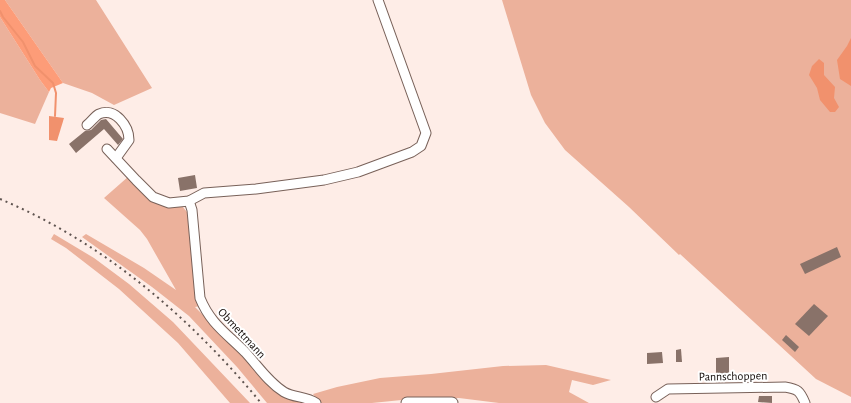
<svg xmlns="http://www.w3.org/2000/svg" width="851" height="403" viewBox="0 0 851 403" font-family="'Alegreya Sans',sans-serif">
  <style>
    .green { fill: #ecb19b }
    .forest { fill: #fd9c78 }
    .water { fill: #f1916d }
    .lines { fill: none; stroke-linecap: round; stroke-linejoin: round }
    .stream { stroke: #f1916d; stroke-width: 2 }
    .building { fill: #897269 }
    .minor-casing { stroke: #786159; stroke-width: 11 }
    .major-casing { stroke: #786159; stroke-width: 13 }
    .minor { stroke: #fff; stroke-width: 9 }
    .major { stroke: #fff; stroke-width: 11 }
    .rail { stroke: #5f5450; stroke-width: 2; stroke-dasharray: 2 4; stroke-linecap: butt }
    .labels { text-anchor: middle; stroke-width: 4; stroke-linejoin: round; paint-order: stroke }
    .street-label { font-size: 12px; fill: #110906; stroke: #fff }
  </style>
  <rect width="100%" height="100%" fill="#feede7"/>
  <g class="green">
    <polygon points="5,0 96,0 152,88 114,105 92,93 63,83"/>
    <polygon points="502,0 851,0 851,397 816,379 680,254 679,255 629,207 565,150 545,123 531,95"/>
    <polygon points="0,17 40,80 49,92 35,124 0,113"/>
    <polygon points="129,176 139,188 175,205 182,206 187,212 190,228 200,306 195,307 246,358 265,382 281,396 306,403 267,403 237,367 189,316 152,287 82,237 86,234 144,268 176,290 147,239 140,230 104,198"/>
    <polygon points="54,234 94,258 129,284 173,322 250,403 230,403 178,343 119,289 66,248 51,239"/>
    <polygon points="546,365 611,380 593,385 572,380 569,392 589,403 499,403 459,398 421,398 372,403 320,403 313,394 337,387 380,378 431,374 503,366"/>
  </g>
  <polygon class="forest" points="0,0 5,0 63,83 51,88 49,92 40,80 0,17"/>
  <g class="water">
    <polygon points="851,38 851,86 840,79 837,60 847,46"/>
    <polygon points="819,59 824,63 824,75 835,87 834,98 839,107 835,112 830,112 820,100 817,88 809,75 812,66"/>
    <polygon points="49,116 64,118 57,141 49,140"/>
  </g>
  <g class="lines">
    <polyline class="stream" points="0,11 3,17 23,42 35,66 53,83 56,93 55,116"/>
  </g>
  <g class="building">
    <polygon points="106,119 123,139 118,145 104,129 76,153 69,144 85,131 91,130 101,120"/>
    <polygon points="195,175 197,188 180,191 178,178"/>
    <polygon points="837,247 841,257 805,274 800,264"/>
    <polygon points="814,304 828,316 809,336 795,324"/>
    <polygon points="786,335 799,347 795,352 782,340"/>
    <polygon points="681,349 682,362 676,362 676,350"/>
    <polygon points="662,352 663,363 647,364 647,353"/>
    <polygon points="729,357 729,378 716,378 716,358"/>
    <polygon points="759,396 772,396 772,403 758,402"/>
  </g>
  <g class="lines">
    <g class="minor-casing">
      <g id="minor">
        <path d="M87,125C91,122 95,116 99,114C115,107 129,126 129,140L116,158"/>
        <polyline points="107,149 136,180 153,197 169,203 189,201 204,193 256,189 324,180 358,172 412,152 421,146 426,133 378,0"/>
        <path d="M189,201L192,210L200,298C210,323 226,333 245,352C258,366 268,382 284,392C294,398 306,396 316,403"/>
        <path d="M656,397L668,389L785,387C798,389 800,391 805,403"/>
      </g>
    </g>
    <g class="major-casing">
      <polyline id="major" points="407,403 452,403"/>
    </g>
    <use href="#minor" class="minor"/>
    <use href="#major" class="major"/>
    <path class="rail" d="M0,199C103,242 191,318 261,403"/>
  </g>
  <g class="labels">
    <g class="street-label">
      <text transform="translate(242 333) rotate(47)" y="4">Obmettmann</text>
      <text transform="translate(733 376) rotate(-1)" y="4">Pannschoppen</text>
    </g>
  </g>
</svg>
